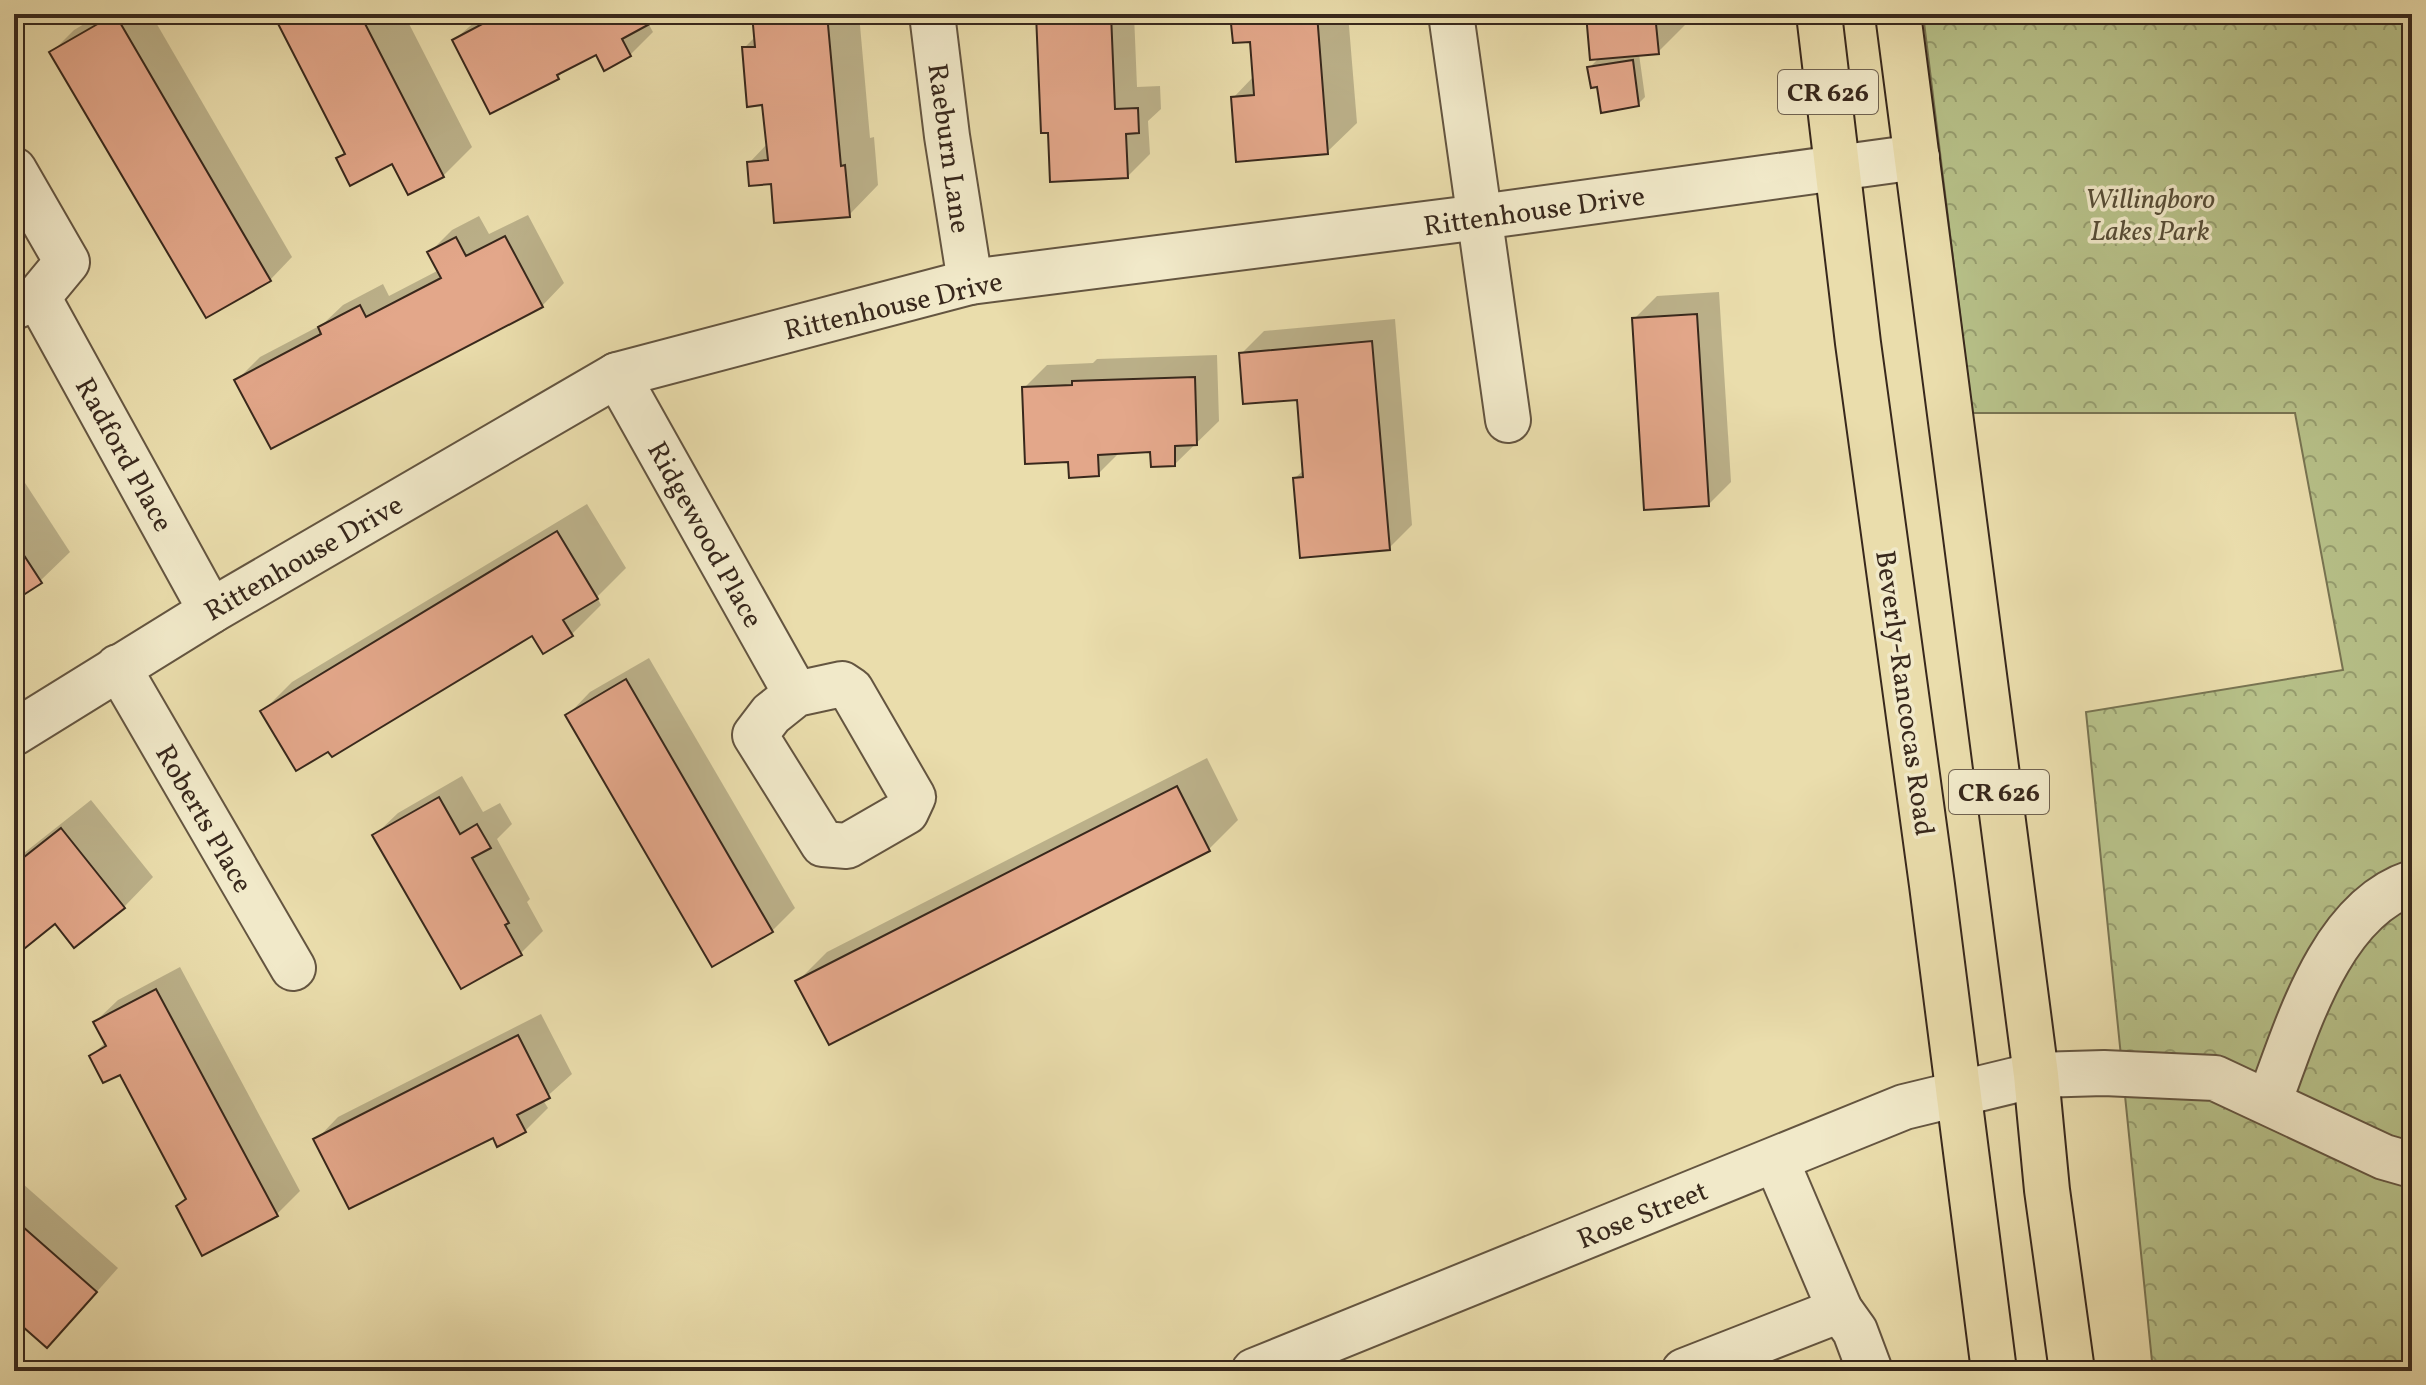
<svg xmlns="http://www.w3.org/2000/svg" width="2426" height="1385" viewBox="0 0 2426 1385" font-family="Vollkorn,serif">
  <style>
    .park { fill: url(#park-crowns); stroke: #787452; stroke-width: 2 }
    .shadow { fill: #0003 }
    .building { fill: #e3a78a; stroke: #38281c; stroke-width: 2 }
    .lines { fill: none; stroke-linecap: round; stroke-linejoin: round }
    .minor-casing { stroke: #645540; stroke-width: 48 }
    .major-casing { stroke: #38281c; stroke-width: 48 }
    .minor { stroke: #f1e9c9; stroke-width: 44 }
    .major { stroke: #eaddac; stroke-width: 44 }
    .labels { text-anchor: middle; stroke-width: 7; stroke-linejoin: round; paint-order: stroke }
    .shield { fill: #f1e9c9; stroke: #706250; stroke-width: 2 }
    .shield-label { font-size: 26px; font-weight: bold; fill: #38281c }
    .street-label { font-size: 28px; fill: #38281c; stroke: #f1e9c9 }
    .park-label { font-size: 28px; font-style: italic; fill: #584e37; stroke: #f1e9c9 }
  </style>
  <defs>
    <pattern id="park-crowns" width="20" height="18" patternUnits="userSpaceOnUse" patternTransform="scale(2)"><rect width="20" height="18" fill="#b7c189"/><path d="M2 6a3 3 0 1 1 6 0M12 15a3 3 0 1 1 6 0" fill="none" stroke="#969d6f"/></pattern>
  </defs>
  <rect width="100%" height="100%" fill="#eaddac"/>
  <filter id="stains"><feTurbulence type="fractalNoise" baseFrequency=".0025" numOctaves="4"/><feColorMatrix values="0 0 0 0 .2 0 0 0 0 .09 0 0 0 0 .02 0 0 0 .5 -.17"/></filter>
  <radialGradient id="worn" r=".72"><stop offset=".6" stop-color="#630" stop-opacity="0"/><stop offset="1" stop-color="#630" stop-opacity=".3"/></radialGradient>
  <polygon class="park" points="1923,14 2412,14 2412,1371 2153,1371 2086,712 2343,670 2295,413 1972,413"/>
  <g class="shadow">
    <polygon points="101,14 151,14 292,257 270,280 52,52 74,30"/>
    <polygon points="275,14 404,14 472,147 443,176 393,161 338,159 346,152"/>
    <polygon points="484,14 660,14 648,23 653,32 630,55 597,52 568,67 558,77 454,40"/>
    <polygon points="754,14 859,14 870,138 874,137 878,185 849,215 772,181 749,163 768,143 764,103 744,48 756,36"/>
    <polygon points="1038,14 1134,14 1137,87 1160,86 1161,109 1148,121 1150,154 1127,177 1049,131"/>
    <polygon points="1232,14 1348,14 1357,123 1327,152 1233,98 1254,76 1252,40"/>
    <polygon points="1588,14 1687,14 1687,23 1658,52 1639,54 1645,97 1638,104 1598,85 1589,68 1600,57"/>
    <polygon points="528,215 564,283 542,306 237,380 260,357 323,324 343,305 383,284 389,296 439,270 429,253 452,230 479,216 489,234"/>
    <polygon points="1719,292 1731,482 1709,504 1634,319 1657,296"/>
    <polygon points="1395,319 1412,525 1389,548 1295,478 1305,469 1298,398 1241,354 1264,331"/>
    <polygon points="1217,355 1219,421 1175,464 1152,450 1120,452 1098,474 1070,460 1024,388 1047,365 1093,363 1097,359"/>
    <polygon points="14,466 70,552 40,581 14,599"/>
    <polygon points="587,504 626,568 597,597 601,605 572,634 543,652 533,634 263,711 292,682"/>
    <polygon points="649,658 795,908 772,931 713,964 568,715 590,692"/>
    <polygon points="1207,758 1238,820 1209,849 829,1042 798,981 827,952"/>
    <polygon points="462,776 483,812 500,803 512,824 497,839 530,899 527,902 543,931 520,954 375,835 398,813"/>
    <polygon points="91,800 153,877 124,907 55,922 14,954 14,861"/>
    <polygon points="180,967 300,1191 277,1214 203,1253 178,1206 187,1197 121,1072 91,1056 106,1042 95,1022 118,1000"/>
    <polygon points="541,1014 572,1074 543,1100 548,1108 525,1131 494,1136 316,1140 338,1117"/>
    <polygon points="14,1176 118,1268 69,1323 14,1316"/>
  </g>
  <g class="building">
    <polygon points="115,14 271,281 206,318 49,52"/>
    <polygon points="273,14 360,14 444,177 408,195 392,164 350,186 336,158 345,154"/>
    <polygon points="510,14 654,14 657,20 622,39 631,56 604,71 596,55 557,75 559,79 490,114 452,40 499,15 501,19"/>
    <polygon points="752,14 827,14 841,166 845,165 850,217 774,223 771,184 749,186 747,162 768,160 762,105 747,107 742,47 755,47"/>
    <polygon points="1036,14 1111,14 1115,109 1138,108 1139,133 1126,134 1128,178 1050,182 1048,133 1041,133"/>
    <polygon points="1230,14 1317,14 1328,154 1236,162 1231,97 1254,95 1250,42 1233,43"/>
    <polygon points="1586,14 1655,14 1659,54 1590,60"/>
    <polygon points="1633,60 1639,106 1601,113 1597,87 1591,88 1587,67"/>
    <polygon points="505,236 543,307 271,449 234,380 321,334 318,327 360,305 366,317 441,278 427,252 456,237 466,256"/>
    <polygon points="1697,314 1709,506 1644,510 1632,318"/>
    <polygon points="1372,341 1390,550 1300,558 1293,478 1303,477 1297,400 1243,404 1239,353"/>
    <polygon points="1195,377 1197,445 1175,446 1175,466 1151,467 1150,452 1098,455 1099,476 1069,478 1068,462 1025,464 1022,387 1072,385 1072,381"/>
    <polygon points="557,531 598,599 563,620 573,636 543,654 532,636 332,757 328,752 296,771 260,711"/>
    <polygon points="14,540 42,583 14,601"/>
    <polygon points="626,679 773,932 712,967 565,715"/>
    <polygon points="1177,786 1210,851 829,1045 795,981"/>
    <polygon points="439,797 460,834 477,824 491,848 472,858 509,923 505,925 522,955 461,989 372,835"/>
    <polygon points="61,828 125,908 74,948 55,924 14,957 14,865"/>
    <polygon points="156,989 278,1216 202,1256 176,1206 186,1199 120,1075 103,1083 89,1056 106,1046 93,1022"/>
    <polygon points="518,1035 550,1098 517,1115 526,1132 497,1147 493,1138 349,1209 313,1139"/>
    <polygon points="14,1219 97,1292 47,1348 14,1319"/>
  </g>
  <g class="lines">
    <g class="minor-casing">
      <g id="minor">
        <polyline points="932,14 947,136 970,282"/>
        <polyline points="1451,14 1508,420"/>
        <polyline points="14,170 67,262 38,297 14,307"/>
        <polyline points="38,297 211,611"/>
        <polyline points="617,375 796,694"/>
        <polyline points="118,667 293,968"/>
        <polygon points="842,684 851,690 913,797 906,812 847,846 823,844 755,735 771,714 796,694"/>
        <polyline points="14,733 211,611 617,375 970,282 1480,217 1917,157"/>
        <path d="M2269,1102C2297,1028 2330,910 2412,883"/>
        <polyline points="1776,1160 1840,1310 1855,1331 1870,1371"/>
        <polyline points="1254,1371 1904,1107 2036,1075 2104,1073 2215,1078 2384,1157 2412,1165"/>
        <polyline points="1684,1371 1840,1310"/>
      </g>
    </g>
    <g class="major-casing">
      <g id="major">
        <polyline points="1819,14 1858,343 1932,885 1994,1371"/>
        <polyline points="1898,14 2036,1075 2047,1190 2072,1371"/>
      </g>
    </g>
    <use href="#minor" class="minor"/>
    <use href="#major" class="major"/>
  </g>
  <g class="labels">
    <g class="shield">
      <rect x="1778" y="70" width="100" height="44" rx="6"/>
      <rect x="1949" y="770" width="100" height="44" rx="6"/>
    </g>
    <g class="shield-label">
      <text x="1828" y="101">CR 626</text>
      <text x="1999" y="801">CR 626</text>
    </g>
    <g class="street-label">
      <text transform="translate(950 148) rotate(82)" y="10">Raeburn Lane</text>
      <text transform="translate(1534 210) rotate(-8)" y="10">Rittenhouse Drive</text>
      <text transform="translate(893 305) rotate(-13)" y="10">Rittenhouse Drive</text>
      <text transform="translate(125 454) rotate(61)" y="10">Radford Place</text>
      <text transform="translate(706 534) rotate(61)" y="10">Ridgewood Place</text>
      <text transform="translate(303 557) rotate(-30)" y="10">Rittenhouse Drive</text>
      <text transform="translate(1906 693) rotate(82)" y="10">Beverly-Rancocas Road</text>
      <text transform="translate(205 818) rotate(60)" y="10">Roberts Place</text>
      <text transform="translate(1642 1214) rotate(-22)" y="10">Rose Street</text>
    </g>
    <g class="park-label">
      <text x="2150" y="208">Willingboro<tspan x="2150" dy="32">Lakes Park</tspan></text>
    </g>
  </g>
  <rect width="2426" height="1385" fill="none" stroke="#eaddac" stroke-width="48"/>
  <rect x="16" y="16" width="2394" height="1353" fill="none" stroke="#38281c" stroke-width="4"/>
  <rect x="24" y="24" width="2378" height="1337" fill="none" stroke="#38281c" stroke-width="2"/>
  <rect width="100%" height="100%" filter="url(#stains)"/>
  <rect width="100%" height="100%" fill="url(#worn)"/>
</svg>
